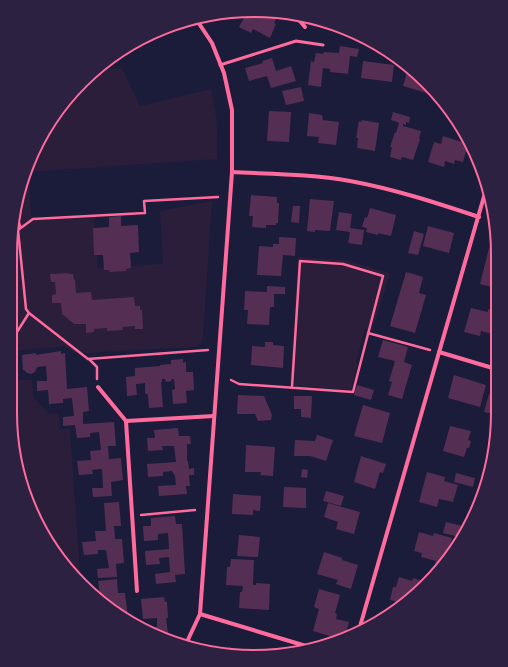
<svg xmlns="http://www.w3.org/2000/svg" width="508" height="667" viewBox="0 0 508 667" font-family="'Fira Sans',sans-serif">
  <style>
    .green { fill: #2a1e3b }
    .building { fill: #542f53 }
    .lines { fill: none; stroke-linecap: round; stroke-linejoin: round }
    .path { stroke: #ff6b9d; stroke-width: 2.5 }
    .service { stroke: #ff6b9d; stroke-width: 3 }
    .minor { stroke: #ff6b9d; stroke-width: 4 }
    .rim { fill: none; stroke: #ff6b9d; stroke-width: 2 }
  </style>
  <rect width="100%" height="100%" fill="#1b1b3a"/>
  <g class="green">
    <path d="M122,68L140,106L211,89C217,115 218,132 217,159L28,172L32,220L94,217L98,268L163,264L160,211L212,201L203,337L201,345L195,347L87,353L73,352L65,346L16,351L19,380H32L34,398L49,414H59L60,429H70L81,585L43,535L18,476L10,413L11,238L18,191L60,106L98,70Z"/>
    <polygon points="298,257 345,260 390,273 372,331 365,329 356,363 358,364 351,390 295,386 290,384"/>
  </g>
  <g class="building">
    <polygon points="248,15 278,15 274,23 276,24 270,38 253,29 251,33 239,27 245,16 247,17"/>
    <polygon points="340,46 359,49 357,57 350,56 348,74 330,72 330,69 323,68 321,87 308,85 311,61 314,62 316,53 323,54 324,52 339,53"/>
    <polygon points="272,58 276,71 291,66 296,81 271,88 267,76 249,81 245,68 263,63 262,61"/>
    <polygon points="363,61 394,65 392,82 361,78"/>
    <polygon points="408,69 409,71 433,95 403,86"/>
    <polygon points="301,87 304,101 286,105 282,91"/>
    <polygon points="269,111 291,112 289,142 267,141"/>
    <polygon points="393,112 410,117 409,123 406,122 406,125 403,124 403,126 421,131 419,139 420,139 413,160 402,157 401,160 390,157 392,147 390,147 395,132 396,133 399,123 391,120"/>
    <polygon points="309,113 322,115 323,120 339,122 336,145 318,143 319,137 307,136"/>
    <polygon points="362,120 379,123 375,151 357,148 358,138 356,138 359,121 361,122"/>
    <polygon points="443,136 468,144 463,162 455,160 454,164 445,161 444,167 428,162 434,142 441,144"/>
    <polygon points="251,195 277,197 277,203 279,203 278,223 276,223 276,225 266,225 266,228 252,227 253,216 249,216"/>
    <polygon points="310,199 334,201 330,231 315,230 315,232 307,231"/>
    <polygon points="293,206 300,206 299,223 291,222"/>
    <polygon points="370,208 396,215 391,236 378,233 378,235 366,232 367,228 362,227 365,217 367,218"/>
    <polygon points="339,212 352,214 350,228 364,230 362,245 348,243 350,232 336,230"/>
    <polygon points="121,216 121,226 138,225 139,252 130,253 131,268 126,269 126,271 110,272 109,270 104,270 103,255 94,255 93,228 109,227 109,217"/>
    <polygon points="428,226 454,233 449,253 423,246"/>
    <polygon points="414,231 424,234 418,255 408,253"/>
    <polygon points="279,237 296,238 295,256 283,255 281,276 257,275 259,246 273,247 273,244 279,244"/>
    <polygon points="489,248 496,250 496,288 480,284"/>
    <polygon points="406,272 423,277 419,293 426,295 415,333 390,326"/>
    <polygon points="69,273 69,274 73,274 74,280 75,279 76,293 91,292 92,300 134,297 135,306 140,306 140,310 142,310 143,329 135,329 135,326 122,327 123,330 107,331 107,328 94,329 94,332 86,333 86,324 74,324 62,314 61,303 52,303 52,295 56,294 55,282 51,282 50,274"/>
    <polygon points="267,286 285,287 285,294 274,294 274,307 270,307 269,325 247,324 248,310 244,310 245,291 267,292"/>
    <polygon points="471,308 488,312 488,309 496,311 496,335 481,331 480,336 464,332"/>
    <polygon points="383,340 408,347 404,362 412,365 402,399 388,395 392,382 389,381 395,361 378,357"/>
    <polygon points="265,342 273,342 273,345 284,346 283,368 251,365 252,346 265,347"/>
    <polygon points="61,351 61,354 65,353 67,389 87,387 89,411 83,412 83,424 114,422 116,446 108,446 109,459 121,458 123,480 111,482 112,496 93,497 92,488 103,488 102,469 92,470 93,474 79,475 77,461 91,460 90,451 101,450 99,432 90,433 90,437 77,438 75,425 63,426 63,417 74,416 72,398 63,399 63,403 49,404 48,390 37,391 37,381 47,381 46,366 37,367 35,372 31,374 27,373 24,370 23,370 22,355 36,353 36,355"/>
    <polygon points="183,359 183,363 186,362 186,372 193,372 194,390 186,391 187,403 173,404 172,390 175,389 174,379 171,379 172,381 166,382 165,379 162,379 162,382 161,382 163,407 149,408 148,395 145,393 145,383 136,384 137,395 127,396 126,377 135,376 135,368 160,366 160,365 171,364 171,360"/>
    <polygon points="454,375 486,385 480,407 448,398"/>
    <polygon points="357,385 374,390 371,400 354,395"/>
    <polygon points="489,394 496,396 496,407 494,414 484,412"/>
    <polygon points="238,395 264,396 272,415 271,420 258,421 255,414 237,414"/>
    <polygon points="294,396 312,396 311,418 301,417 301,409 294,409"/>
    <polygon points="363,405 390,413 382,443 354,436"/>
    <polygon points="450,426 471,431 468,440 471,441 469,448 467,448 464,457 443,451"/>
    <polygon points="178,428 179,436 190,436 191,444 187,444 187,461 188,461 189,469 194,468 194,475 189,475 190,486 186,486 187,494 159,496 158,486 176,485 175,476 172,471 163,472 163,476 148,477 147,464 176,462 174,446 162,446 163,450 148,451 147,438 155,438 154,430"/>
    <polygon points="317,435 333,440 326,461 310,456 294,456 295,440 315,441"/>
    <polygon points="246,445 275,447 273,476 260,475 261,472 245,472"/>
    <polygon points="361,456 386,464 383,473 380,472 375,489 354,482"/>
    <polygon points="302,469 308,470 307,478 301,477"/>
    <polygon points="484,469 490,471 486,486 480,484"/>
    <polygon points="427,472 445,477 444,481 458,485 453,502 439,499 437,507 419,502"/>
    <polygon points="456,473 475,478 473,487 454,482"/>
    <polygon points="284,487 306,488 306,508 283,507"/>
    <polygon points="326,491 344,496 341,506 323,501"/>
    <polygon points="233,494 261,496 260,511 253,510 253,515 232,514"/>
    <polygon points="119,502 121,526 114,526 115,539 122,539 124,563 116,564 117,577 98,578 97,569 109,568 106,550 98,550 98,554 84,555 82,542 96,541 95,531 106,531 104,503"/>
    <polygon points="328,503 360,512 354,534 336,529 338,522 324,517"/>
    <polygon points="175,516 176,524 182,524 185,574 175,575 176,582 156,584 155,574 170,572 169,557 159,558 160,564 146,565 145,551 169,549 168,533 158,534 158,540 144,541 143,526 151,526 151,518"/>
    <polygon points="446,522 462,526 459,537 443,533"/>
    <polygon points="419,532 433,536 434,533 452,538 446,559 433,572 436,561 421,557 422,553 414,551"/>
    <polygon points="239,535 260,537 258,557 237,556"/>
    <polygon points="324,552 342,558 342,560 358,565 351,589 336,584 338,580 317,574"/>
    <polygon points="231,559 254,560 253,585 256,585 256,583 270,584 269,610 239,608 240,592 242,592 243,586 226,585 227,567 230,567"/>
    <polygon points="399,577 412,581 413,578 423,581 402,603 390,600 393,587 396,587"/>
    <polygon points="117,579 118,593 125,593 128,618 125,619 110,608 110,604 105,604 94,595 100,594 98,581"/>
    <polygon points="319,589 340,595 335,613 337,614 336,619 349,622 345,636 340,639 313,631 319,609 314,607"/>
    <polygon points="164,597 165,602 167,602 168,618 166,618 169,640 153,633 152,627 157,627 157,618 143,619 141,599"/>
    <polygon points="229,647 250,654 249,656 227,653"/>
  </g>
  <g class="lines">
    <g class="path">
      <polyline points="15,211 20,226 18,230 26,309 29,313 88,359 208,350"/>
      <polyline points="12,231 18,230 33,219 145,213 144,201 218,197"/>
      <polyline points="368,333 430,350"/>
      <polyline points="10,343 29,313"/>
      <polyline points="89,359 97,367 97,379"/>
      <polyline points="231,380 239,384 353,392 383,276 343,264 300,261 292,387"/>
      <polyline points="141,515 195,510"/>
    </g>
    <polyline class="service" points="220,65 296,41 323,45"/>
    <g class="minor">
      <polyline points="295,15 305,27"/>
      <path d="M232,172C271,174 311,174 350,181C394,189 437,203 479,217"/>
      <polyline points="439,352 496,369"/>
      <polyline points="98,387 126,421 137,591"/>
      <polyline points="126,421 214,416"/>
      <polyline points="200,614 316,649"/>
      <polyline points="359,630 487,186"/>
      <polyline points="185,646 200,614 232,172 232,110 224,73 212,43 196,19"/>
    </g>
  </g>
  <path d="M0 0H508V667H0ZM254 17H254A237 237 0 0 1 491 254V413A237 237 0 0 1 254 650H254A237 237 0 0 1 17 413V254A237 237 0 0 1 254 17Z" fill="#2d2142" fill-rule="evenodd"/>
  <path class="rim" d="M254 17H254A237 237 0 0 1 491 254V413A237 237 0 0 1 254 650H254A237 237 0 0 1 17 413V254A237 237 0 0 1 254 17Z"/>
</svg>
